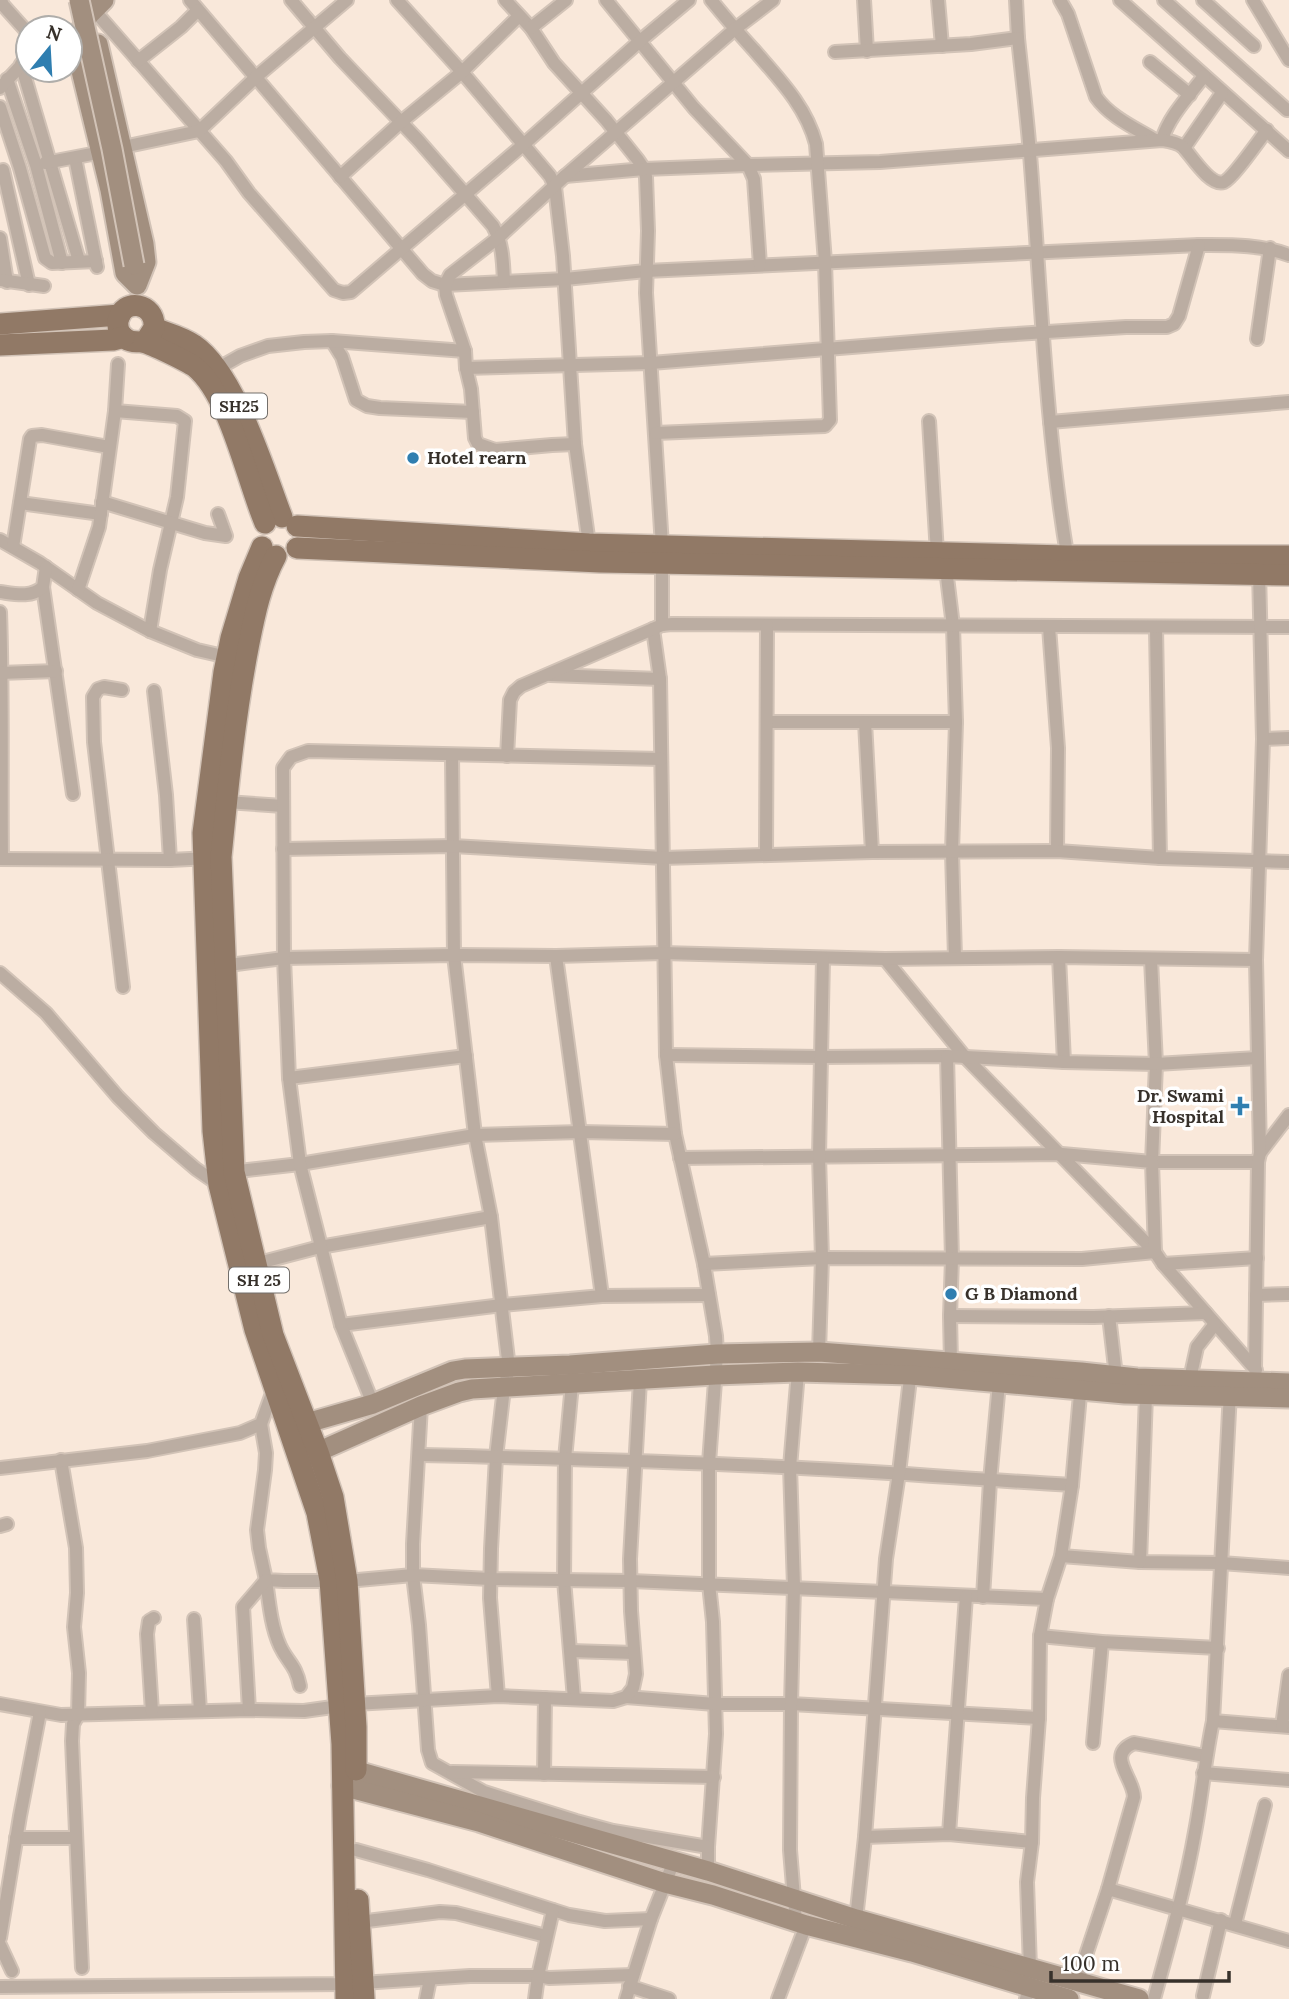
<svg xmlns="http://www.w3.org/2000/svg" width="1289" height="1999" viewBox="0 0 1289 1999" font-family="Lora,serif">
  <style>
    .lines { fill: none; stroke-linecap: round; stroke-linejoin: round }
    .street-casing { stroke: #d2c3b7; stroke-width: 16 }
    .secondary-casing { stroke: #d2c3b7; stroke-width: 23 }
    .primary-casing { stroke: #d2c3b7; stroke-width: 24 }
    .street { stroke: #bbada2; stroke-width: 12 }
    .secondary { stroke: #a28f7f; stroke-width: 19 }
    .primary { stroke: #917966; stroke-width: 21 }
    .secondary-bridge-casing { stroke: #d2c3b7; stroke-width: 23; stroke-linecap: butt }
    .secondary-bridge { stroke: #a28f7f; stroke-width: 19 }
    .poi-dot { fill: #2f7eb0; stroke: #fff; stroke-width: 2.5 }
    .labels { text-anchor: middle; stroke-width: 7; stroke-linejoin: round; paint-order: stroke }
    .shield { fill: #fff; stroke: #736f6b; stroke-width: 2 }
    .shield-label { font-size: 16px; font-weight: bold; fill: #37312b }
    .poi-label { font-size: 18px; font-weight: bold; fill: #37312b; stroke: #fff; text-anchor: start }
  </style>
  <rect width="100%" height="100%" fill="#f9e8da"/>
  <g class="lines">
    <g class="street-casing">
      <g id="street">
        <polyline points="1,0 3,5 28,33"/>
        <path d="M190,0L423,274L432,281L445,285L565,279L646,271L1199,245C1231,245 1259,244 1289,255"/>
        <path d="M291,0L340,58L418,140L493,226C503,244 503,262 504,282"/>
        <polyline points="397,0 462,72 550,176 555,187 563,256 575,444 589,544"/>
        <polyline points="505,0 531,28 554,63 606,120 638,160 644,169 646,177 648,231 646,293 662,546 662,625"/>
        <polyline points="606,0 694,108 748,165 754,179 760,265"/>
        <polyline points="864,0 867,51"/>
        <polyline points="938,0 942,46"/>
        <polyline points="1016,0 1018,38"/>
        <path d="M1060,0L1068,14L1096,97C1110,117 1135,128 1155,140"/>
        <polyline points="1120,0 1289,151"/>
        <polyline points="1164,0 1287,110"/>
        <polyline points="1203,0 1254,46"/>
        <polyline points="1253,0 1289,60"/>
        <polyline points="93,9 226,161 249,193 334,290 343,293 351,292 523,145 640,41 689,0"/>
        <polyline points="531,28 566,0"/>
        <path d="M835,52L971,44L1018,38C1022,77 1027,115 1030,154C1041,290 1045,426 1068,560"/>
        <polyline points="138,61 181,27 198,10"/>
        <polyline points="1150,62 1190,95"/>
        <polyline points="21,64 79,261"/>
        <polyline points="7,79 36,165 62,263"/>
        <polyline points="0,88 28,58"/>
        <polyline points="0,107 20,168 45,258 52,263 96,261"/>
        <path d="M1162,140C1169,116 1189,96 1204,76"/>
        <polyline points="123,147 199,131 256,77 347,0"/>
        <polyline points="1184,148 1222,93"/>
        <polyline points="75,158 97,267"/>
        <polyline points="45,163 92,154"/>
        <polyline points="3,170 29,285"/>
        <path d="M565,176L644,169L748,165L880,162L1162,140C1169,141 1177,142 1183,147C1191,155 1210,187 1224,182C1233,178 1259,140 1267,130"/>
        <polyline points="340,177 401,122 462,72 519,16"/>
        <polyline points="0,238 7,282"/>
        <polyline points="0,280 44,286"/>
        <polyline points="1257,339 1270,248"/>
        <polyline points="332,341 342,357 356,400 367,406 380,408 473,412"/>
        <polyline points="466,368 651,363 1001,335 1126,327 1167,327 1174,324 1179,316 1199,245"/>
        <polyline points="217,369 240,356 268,346 304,342 332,341 465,351"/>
        <polyline points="115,411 177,416 185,421 177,497 160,570 150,631"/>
        <polyline points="929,421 937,553"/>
        <polyline points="1050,422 1289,402"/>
        <path d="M656,433L825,426L830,420L825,262L816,144C806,106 779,79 754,50C739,34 725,17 711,0"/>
        <polyline points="575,444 552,445 495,450 478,444 475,438 471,389 466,368 465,351 446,295 445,285 450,275 499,237 565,176 735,29 773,0"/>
        <polyline points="102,502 205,533 226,536 218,514"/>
        <polyline points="20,503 101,514"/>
        <polyline points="0,540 40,563 97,603 150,631 197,650 232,658"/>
        <polyline points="13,547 30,439 32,436 42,435 109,447"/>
        <polyline points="946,569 953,626 956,722 952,852 955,958"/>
        <polyline points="43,587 73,794"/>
        <polyline points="78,590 99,527 115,411 118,364"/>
        <path d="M0,592C15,594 31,598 43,587L46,567"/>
        <path d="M0,612C3,694 1,776 2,859"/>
        <polyline points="1049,627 1058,748 1057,851"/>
        <polyline points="1156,628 1160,858"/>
        <polyline points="653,629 660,679 666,1055 675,1134 704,1264 716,1336 717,1354 709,1463 709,1584 713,1622 716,1734 708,1847 708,1871"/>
        <polyline points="0,673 56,671"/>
        <polyline points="550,675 660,679"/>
        <polyline points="122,690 104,687 98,689 93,697 94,742 123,987"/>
        <polyline points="154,691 166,795 170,860"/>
        <polyline points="768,722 956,722"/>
        <polyline points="865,722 872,852"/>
        <polyline points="1263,739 1289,738"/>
        <polyline points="452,755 454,955 475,1135 491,1217 509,1368 504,1388 496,1457 491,1549 490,1598 498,1696"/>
        <polyline points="507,756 510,700 514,692 521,686 662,625 672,624 1289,627"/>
        <polyline points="226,802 283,806"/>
        <polyline points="283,849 453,846 663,858 872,852 1057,851 1160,858 1289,862"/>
        <polyline points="766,855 767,625"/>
        <polyline points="0,859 170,860 210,858"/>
        <polyline points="556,956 602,1296"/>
        <polyline points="1059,957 1064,1062"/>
        <polyline points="885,959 965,1057 1155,1252 1163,1264 1256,1370"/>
        <polyline points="1151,959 1156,1064 1152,1162 1258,1162"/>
        <polyline points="221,966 284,958 454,955 556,956 663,953 885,959 1059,957 1256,960"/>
        <polyline points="0,973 46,1013 118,1097 154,1133 196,1169 219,1185"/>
        <polyline points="666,1055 821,1057 947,1056 1064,1062 1156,1064 1257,1058"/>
        <polyline points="947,1056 952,1259 950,1316 951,1363"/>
        <polyline points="289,1078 466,1056"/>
        <polyline points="1260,1153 1289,1115"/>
        <polyline points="680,1158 1062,1154 1152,1162 1155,1252 1082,1259 822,1258 704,1264"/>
        <polyline points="230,1172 300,1164 475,1135 581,1132 675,1134"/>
        <polyline points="255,1264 320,1247 491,1217"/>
        <polyline points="1163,1264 1257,1258"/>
        <polyline points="1256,1295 1289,1294"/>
        <polyline points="950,1316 1094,1317 1206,1313"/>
        <polyline points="1109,1316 1116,1376"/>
        <polyline points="341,1325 502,1305 602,1296 709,1295"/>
        <polyline points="819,1352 822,1258 819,1156 823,958"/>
        <polyline points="1255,1368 1258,1162 1260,1153 1256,960 1263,739 1259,571"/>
        <polyline points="1190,1379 1197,1347 1215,1324"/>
        <polyline points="572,1384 565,1459 564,1580 574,1699"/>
        <polyline points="1146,1395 1140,1562 1221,1563 1289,1568"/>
        <polyline points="373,1404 341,1325 300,1164 289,1078 284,958 283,768 291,757 308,751 661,759"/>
        <polyline points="421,1406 413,1544 413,1575 419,1625 428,1750 432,1763 484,1792 576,1821 613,1831 708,1847"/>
        <polyline points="261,1424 266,1453 265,1470 257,1530 259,1548 266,1580 284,1581 347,1581 413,1575 490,1579 631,1581 1047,1599"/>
        <path d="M419,1455C546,1458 674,1461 801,1468C891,1472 981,1480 1072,1485"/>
        <polyline points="61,1460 76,1548 77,1593 74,1627 79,1673 78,1715 73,1724 72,1741 82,1968"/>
        <polyline points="0,1468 147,1451 240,1433 261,1424 274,1388"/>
        <polyline points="0,1526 7,1524"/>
        <polyline points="1061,1556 1140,1562"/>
        <path d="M266,1580C269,1602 271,1626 280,1646C288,1663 296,1665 300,1686"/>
        <polyline points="983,1597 990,1481 999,1383"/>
        <polyline points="194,1619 200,1711"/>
        <polyline points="1040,1636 1102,1642 1218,1648"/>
        <polyline points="571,1651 634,1653"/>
        <polyline points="626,1697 715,1704 791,1704 1039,1718"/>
        <polyline points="0,1704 61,1715 249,1710 304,1711 354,1704 498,1696 613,1701 626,1697 633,1688 636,1674 631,1611 630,1559 640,1380"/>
        <polyline points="249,1710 243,1607 266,1580"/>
        <polyline points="152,1712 147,1634 149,1621 154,1618"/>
        <polyline points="1213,1721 1289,1727"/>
        <polyline points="1282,1726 1289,1675"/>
        <polyline points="1093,1743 1102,1642"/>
        <polyline points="452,1772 714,1777"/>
        <polyline points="1203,1773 1289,1780"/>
        <polyline points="544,1774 545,1698"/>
        <polyline points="949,1834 966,1596"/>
        <polyline points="865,1837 949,1834 1032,1842"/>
        <polyline points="16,1838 76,1838"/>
        <polyline points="356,1850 428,1870 569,1915 605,1921 651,1919"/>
        <polyline points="1108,1889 1289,1941"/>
        <polyline points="856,1919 865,1837 886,1559 899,1473 911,1370"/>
        <polyline points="359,1922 440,1912 456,1913 546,1936"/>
        <polyline points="796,1922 790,1850 791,1704 794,1587 790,1467 798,1372"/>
        <polyline points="1235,1924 1265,1805"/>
        <polyline points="0,1938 20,1816 40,1712"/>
        <polyline points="0,1945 12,1971"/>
        <path d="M1077,1982L1108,1889L1134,1797C1134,1778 1105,1755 1134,1743L1205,1756"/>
        <polyline points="629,1986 669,1999"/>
        <polyline points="0,1987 346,1984 470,1976 538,1976 549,1978 633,1975"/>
        <polyline points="1203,1996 1221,1920"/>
        <polyline points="426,1999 430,1979"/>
        <polyline points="535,1999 538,1976 553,1910"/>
        <polyline points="626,1999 651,1919 674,1861"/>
        <polyline points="778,1999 806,1925"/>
        <polyline points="1026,1999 1029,1987 1030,1968 1027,1882 1032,1842 1033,1798 1039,1718 1040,1636 1047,1599 1061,1556 1072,1485 1081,1383"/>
        <path d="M1154,1999C1169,1944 1185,1889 1195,1832C1202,1795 1205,1759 1213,1721L1230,1392"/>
      </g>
    </g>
    <g class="secondary-casing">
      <g id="secondary">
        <polyline points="98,44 144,244 146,262 137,285 125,273 110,190 74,42 89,15 104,0"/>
        <polyline points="293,1427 373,1404 453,1371 465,1369 570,1365 717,1354 819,1352 1081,1372 1137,1378 1289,1383"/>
        <polyline points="304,1458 421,1406 459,1392 472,1389 715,1375 798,1372 911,1375 1125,1394 1289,1398"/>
        <polyline points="343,1767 708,1871 856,1919 1139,1999"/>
        <polyline points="342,1786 479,1822 665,1883 713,1895 806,1925 912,1952 1069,1999"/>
      </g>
    </g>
    <g class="primary-casing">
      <g id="primary">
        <polyline points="0,324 120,315"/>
        <path d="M154,328C167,333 183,337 194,345C235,373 264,470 282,517"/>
        <path d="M142,342L147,339L154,328C156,302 122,297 118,321C117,328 120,335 126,339C132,343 136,341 142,342C150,343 188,362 195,367C230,396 247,481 265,523"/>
        <polyline points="0,345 113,340 124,337"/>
        <polyline points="297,526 589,544 1067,556 1289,556"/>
        <polyline points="262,547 249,578 231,638 224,672 203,833 213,1131 219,1185 255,1330 317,1513 330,1580 342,1744 346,1999"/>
        <polyline points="297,548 600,562 1289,575"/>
        <path d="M276,556C261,584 255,613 249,643C235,714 228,786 221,857L234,1172L273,1335L318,1452L333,1497L347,1581L356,1727V1770"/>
        <polyline points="358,1900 364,1999"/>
      </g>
    </g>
    <use href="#street" class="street"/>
    <use href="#secondary" class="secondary"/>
    <use href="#primary" class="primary"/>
    <g class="secondary-bridge-casing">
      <polyline id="secondary-bridge" points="79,0 112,149 134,265"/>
    </g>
    <use href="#secondary-bridge" class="secondary-bridge"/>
  </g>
  <g class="poi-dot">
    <circle cx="413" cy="458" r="7"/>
    <path d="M1236.5 1095.5h7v7h7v7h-7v7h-7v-7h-7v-7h7z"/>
    <circle cx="951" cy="1294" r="7"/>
  </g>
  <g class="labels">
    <g class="shield">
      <rect x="211" y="393.5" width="56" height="25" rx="5"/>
      <rect x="229" y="1267.5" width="60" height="25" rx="5"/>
    </g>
    <g class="shield-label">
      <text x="239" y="412">SH25</text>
      <text x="259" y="1286">SH 25</text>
    </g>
    <g class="poi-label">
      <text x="427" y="464">Hotel rearn</text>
      <text x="1224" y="1102" text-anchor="end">Dr. Swami<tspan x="1224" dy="21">Hospital</tspan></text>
      <text x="965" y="1300">G B Diamond</text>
    </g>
  </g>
  <g transform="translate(49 49) rotate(18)"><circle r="33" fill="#ffffff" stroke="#afadaa" stroke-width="2"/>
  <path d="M0-5L12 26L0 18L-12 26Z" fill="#2f7eb0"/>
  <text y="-10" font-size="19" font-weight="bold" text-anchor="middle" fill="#37312b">N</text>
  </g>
  <path d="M1051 1971v10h178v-10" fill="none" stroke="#37312b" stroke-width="3.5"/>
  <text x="1062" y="1971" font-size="21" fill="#37312b" stroke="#ffffff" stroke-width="5" paint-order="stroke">100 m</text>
</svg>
